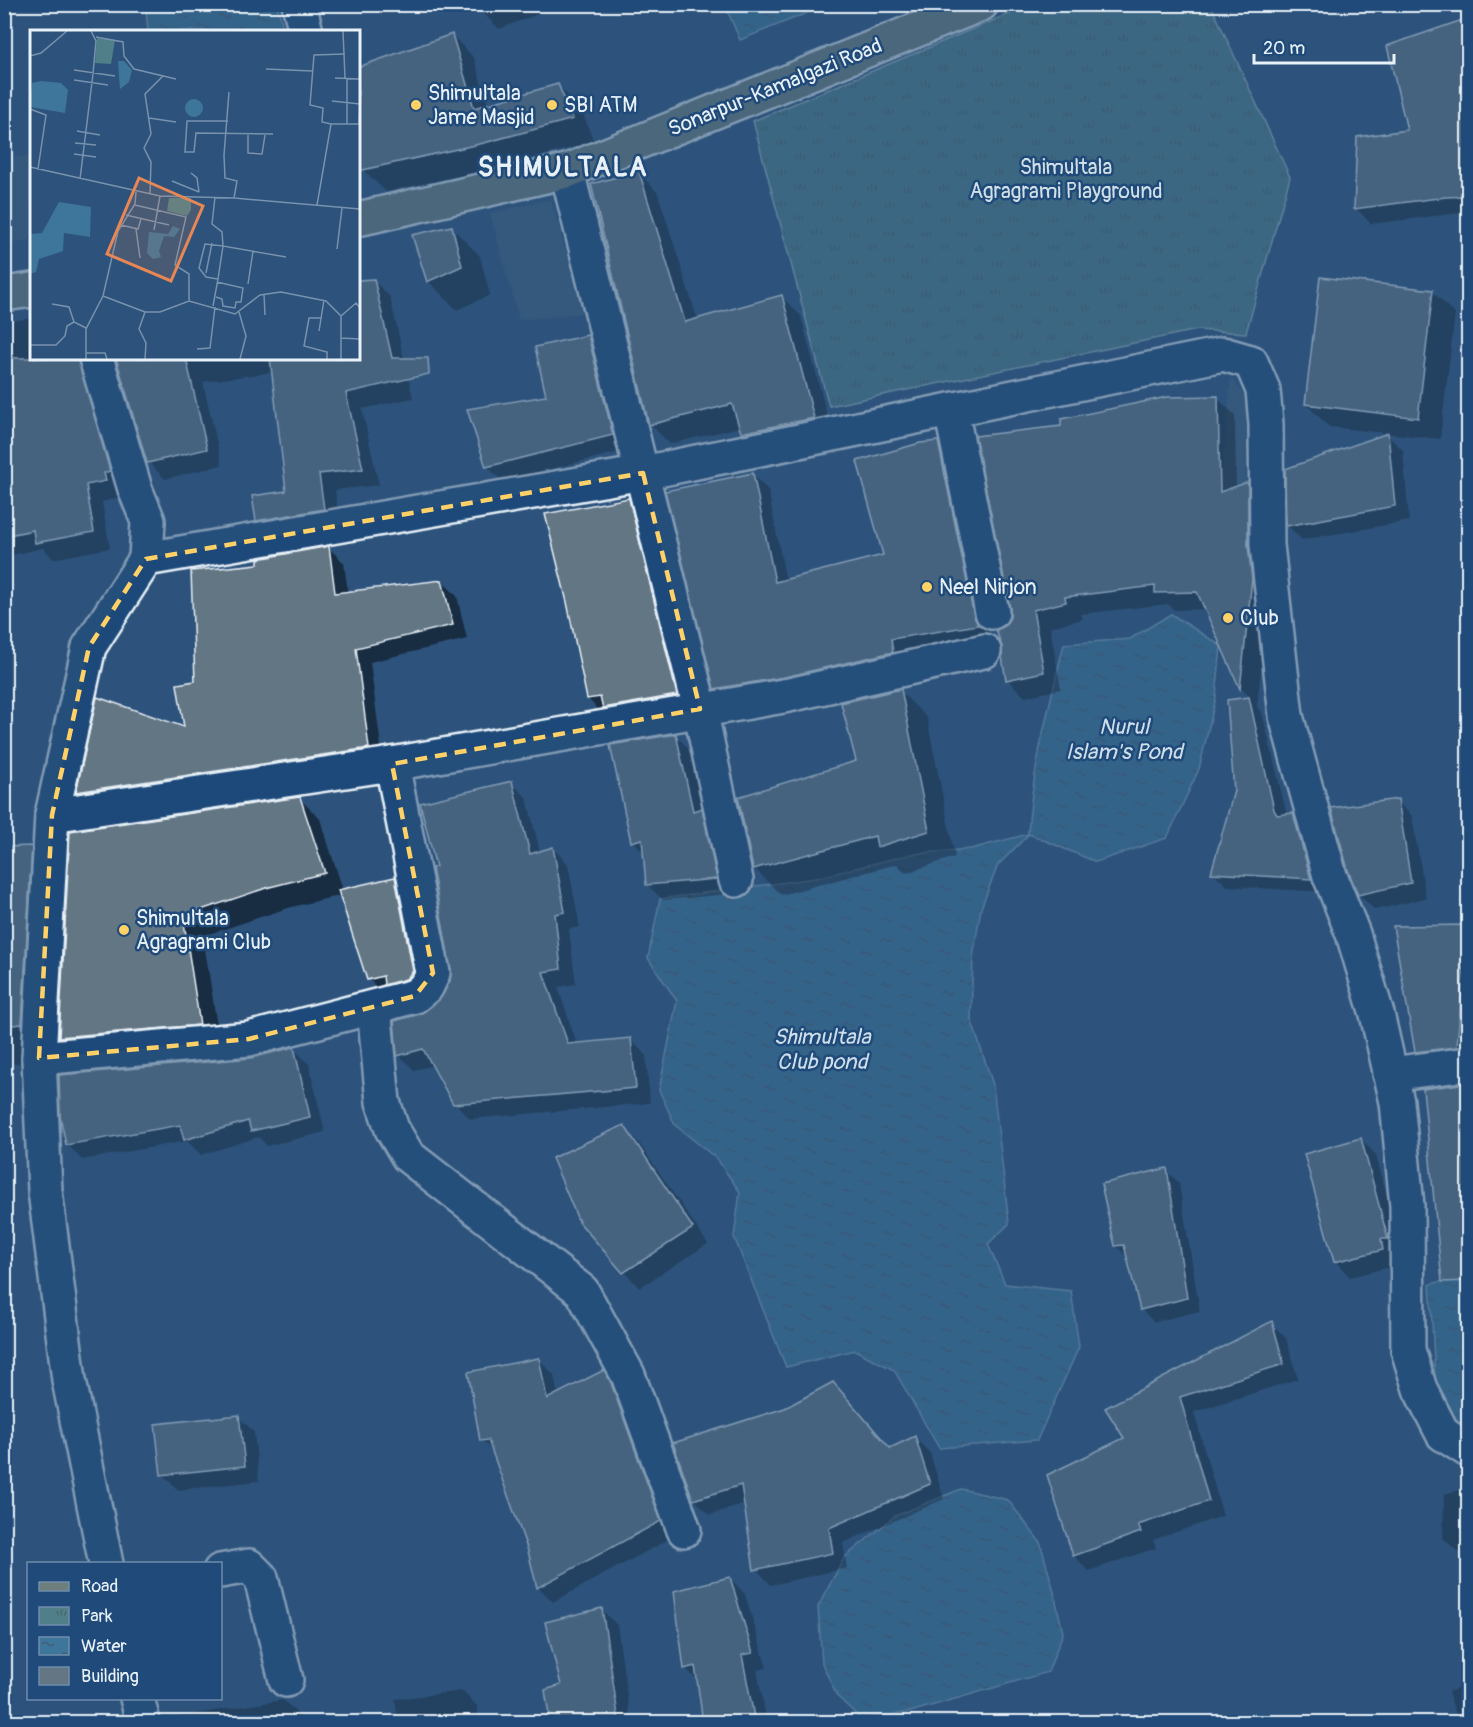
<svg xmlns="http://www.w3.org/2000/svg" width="1473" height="1727" viewBox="0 0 1473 1727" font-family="Pangolin,sans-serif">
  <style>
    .built { fill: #3e5e7e }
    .park { fill: url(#park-tufts); stroke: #9cb8c0; stroke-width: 1.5 }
    .water { fill: url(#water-ripples); stroke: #82a7c0; stroke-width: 1.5 }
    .shadow { fill: #0007; fill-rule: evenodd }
    .building { fill: #647684; stroke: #e8f1f8; stroke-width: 1.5 }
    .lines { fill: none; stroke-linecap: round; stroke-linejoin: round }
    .minor-casing { stroke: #e8f1f8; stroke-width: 38 }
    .major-casing { stroke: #e8f1f8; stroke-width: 38 }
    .minor { stroke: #1f4a7a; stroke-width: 33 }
    .major { stroke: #6d7e7c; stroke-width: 33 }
    .marked { fill: none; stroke: #ffd166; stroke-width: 4.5; stroke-dasharray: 12 8; stroke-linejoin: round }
    .poi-dot { fill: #ffd166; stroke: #1f4a7a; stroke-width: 2 }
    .labels { text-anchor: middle; stroke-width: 5; stroke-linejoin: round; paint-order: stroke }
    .street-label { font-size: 21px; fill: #e8f1f8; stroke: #1f4a7a }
    .poi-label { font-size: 21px; fill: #e8f1f8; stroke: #1f4a7a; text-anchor: start }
    .park-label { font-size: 21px; fill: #d1e0e7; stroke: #1f4a7a }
    .water-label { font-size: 22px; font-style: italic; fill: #cedeea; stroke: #1f4a7a }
    .district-label { font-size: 27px; font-weight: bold; letter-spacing: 1.5px; fill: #e8f1f8; stroke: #1f4a7a }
    .inset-road { fill: none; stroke: #7892ae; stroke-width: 1.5 }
    .view { fill: #e88753; fill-opacity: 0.15; stroke: #e88753; stroke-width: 3 }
    .inset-edge { fill: none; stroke: #e8f1f8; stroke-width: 3 }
  </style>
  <defs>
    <pattern id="park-tufts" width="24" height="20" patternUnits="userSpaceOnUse" patternTransform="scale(1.5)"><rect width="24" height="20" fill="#507f89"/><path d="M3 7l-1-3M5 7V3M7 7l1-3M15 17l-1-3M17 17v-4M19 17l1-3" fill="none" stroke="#4c666d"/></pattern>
    <pattern id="water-ripples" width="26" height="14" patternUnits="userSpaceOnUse" patternTransform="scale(1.5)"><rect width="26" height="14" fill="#3e759a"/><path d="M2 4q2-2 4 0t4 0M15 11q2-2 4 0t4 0" fill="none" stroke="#425e72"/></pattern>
  </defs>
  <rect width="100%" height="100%" fill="#2d537c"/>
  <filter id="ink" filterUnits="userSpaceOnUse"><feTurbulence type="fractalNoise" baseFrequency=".0167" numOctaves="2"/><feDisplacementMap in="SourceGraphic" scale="12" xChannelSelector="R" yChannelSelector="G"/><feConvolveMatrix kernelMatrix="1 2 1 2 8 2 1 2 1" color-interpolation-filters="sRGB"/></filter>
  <g filter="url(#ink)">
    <g class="built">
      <polygon points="31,156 31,240 5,245 5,157"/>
      <polygon points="551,199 584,313 519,320 490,213"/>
      <polygon points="1231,377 1249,402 1245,490 1220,499"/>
    </g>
    <polygon class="park" points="1030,5 1211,5 1290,177 1246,333 1197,330 829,406 753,121"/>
    <g class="water">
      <polygon points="152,4 277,5 284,31 148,31 146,10"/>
      <polygon points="725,5 827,5 740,40"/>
      <path d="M1171,614L1221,646L1216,697L1199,769L1167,838L1096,862L1029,834L998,865L981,908L973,957L971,1019L993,1085L1009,1224L988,1244L1005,1284L1071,1291L1079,1347L1037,1440L939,1448L894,1370L855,1350L786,1367L734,1237L740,1192L717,1159L675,1125L659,1090L677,1001L648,958L660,899L816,878L912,854L971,849L1028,834C1032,769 1049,707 1064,644L1130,639Z"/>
      <polygon points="1468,1275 1468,1450 1436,1400 1430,1284"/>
      <polygon points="961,1489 1008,1500 1040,1542 1053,1588 1063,1633 1048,1672 910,1712 861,1719 837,1696 822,1663 818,1607 844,1558 895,1516"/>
    </g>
    <g class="shadow">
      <polygon points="480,4 564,4 499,29 483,13"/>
      <polygon points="1276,4 1292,4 1280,9"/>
      <polygon points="1468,19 1468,212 1371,224 1356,208 1409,132 1389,47"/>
      <polygon points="452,35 474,58 488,105 558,86 581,108 594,142 507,165 386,192 363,170 358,146"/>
      <polygon points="639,173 658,193 698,321 782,297 801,316 833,438 762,452 742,432 740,427 670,444 651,425 593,185"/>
      <polygon points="451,227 480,256 490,295 457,310 428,281"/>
      <polygon points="373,280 390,297 413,398 362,409 379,485 335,490 340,526 274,537 257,520 288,492 273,372 203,382 222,465 165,479 148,462 117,358 358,358"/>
      <polygon points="1432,291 1455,314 1440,439 1329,427 1306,404"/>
      <polygon points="32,318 32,358 105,358 121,497 102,502 110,548 53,559 43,548 4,557 4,387 17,384 4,353 4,322"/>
      <polygon points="588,337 603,352 627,450 502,481 487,466 548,397"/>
      <polygon points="1217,398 1235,415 1236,488 1247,484 1264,501 1269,598 1257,707 1262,712 1287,815 1293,814 1306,828 1324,892 1227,886 1213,872 1235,791 1229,701 1251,698 1241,688 1206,609 1174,610 1168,604 1081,614 1083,619 1050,627 1061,689 1025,697 1008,680 1003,657 1006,627 1011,618 1063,427"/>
      <polygon points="1387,435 1403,450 1409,521 1302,540 1287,525"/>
      <polygon points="938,443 953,458 988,632 992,640 731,704 716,688 753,475 768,490 786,581 884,556"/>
      <polygon points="628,500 643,515 692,710 603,714 588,699"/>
      <polygon points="329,548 344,563 348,593 442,581 457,596 467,639 370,662 383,763 93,807 78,792 98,699 186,729 196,682"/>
      <polygon points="900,691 927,718 955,857 906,873 897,864 781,895 754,868 858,762"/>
      <polygon points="675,735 691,751 704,813 717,825 730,894 663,900 647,885 645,854 632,841"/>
      <polygon points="512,783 527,798 540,852 553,848 568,864 580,927 569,929 576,984 558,987 577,1044 631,1040 646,1055 650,1103 470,1119 455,1103 434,1065 414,1070 399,1055 421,1015 440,1001 451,981 453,970 438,868"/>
      <path d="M299,798L320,819L343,890L394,878L410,894L428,986L384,995L369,979L341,895L288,908L203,936L220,1045L81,1057L58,1034L56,1059L13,1064L4,1055V849L31,848L69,885ZM397,894H400L416,978H413Z"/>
      <polygon points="1397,801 1412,816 1426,898 1375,910 1359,895"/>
      <polygon points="1467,927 1468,928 1468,1061 1431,1066 1416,1051"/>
      <polygon points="293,1048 309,1064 325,1132 267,1146 259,1137 201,1155 187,1141 82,1160 67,1144 251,1059"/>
      <polygon points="1468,1084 1468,1244 1453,1246 1425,1090"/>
      <polygon points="624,1127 639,1143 708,1244 639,1288 581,1221"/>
      <polygon points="1361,1139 1376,1155 1402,1254 1398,1265 1350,1277 1335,1261"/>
      <polygon points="1166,1170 1179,1183 1200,1311 1154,1322 1141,1309 1129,1258 1116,1246"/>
      <polygon points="1271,1323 1286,1338 1298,1379 1194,1412 1223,1516 1153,1540 1156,1548 1089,1571 1074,1556 1126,1439"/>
      <polygon points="539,1359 554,1375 558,1395 604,1372 619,1388 675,1536 553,1602 538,1587 529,1550 494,1453 482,1440"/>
      <polygon points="848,1400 891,1449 914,1437 930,1453 944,1499 843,1543 847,1568 771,1585 756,1569 745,1503 710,1515 694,1499"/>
      <polygon points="239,1417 254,1432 259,1481 178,1490 163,1475"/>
      <polygon points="1468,1488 1468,1549 1458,1552 1443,1538 1444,1494"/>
      <polygon points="730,1578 745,1594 767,1668 757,1670 767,1722 704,1722 698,1681 685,1668"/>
      <polygon points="602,1610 617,1625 631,1722 551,1722 547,1691 562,1686"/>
      <polygon points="1468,1685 1468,1722 1455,1722 1458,1721 1448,1692"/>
      <polygon points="462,1691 477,1706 479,1722 398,1722 395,1699"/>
      <polygon points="283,1700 299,1715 301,1722 163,1722 163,1719"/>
    </g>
    <g class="building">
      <polygon points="1468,18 1468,196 1446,197 1354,209 1357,137 1407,130 1387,46"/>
      <polygon points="452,34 474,108 558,84 573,119 484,143 358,171 358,67"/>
      <polygon points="639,171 685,322 782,295 814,418 741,433 732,404 649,425 591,184"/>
      <polygon points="452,226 462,266 427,282 412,235"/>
      <polygon points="1320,277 1433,290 1418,418 1305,404"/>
      <polygon points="374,279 392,358 428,358 429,374 346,393 363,469 319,474 324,509 256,521 252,496 286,491 270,358 358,358 358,280"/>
      <polygon points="588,335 613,435 486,467 467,409 546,396 535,347"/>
      <polygon points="4,358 78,358 110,471 104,473 106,481 86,485 94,532 35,543 33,530 4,536"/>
      <polygon points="116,358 186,358 207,449 147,463"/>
      <polygon points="1218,396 1220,492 1248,482 1248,545 1252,579 1240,689 1197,592 1155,593 1155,586 1065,597 1066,602 1033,610 1044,672 1006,680 1002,657 1002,647 996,630 1005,626 1010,617 1010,608 975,436 1061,426 1061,419 1167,397"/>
      <polygon points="1388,433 1395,506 1286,526 1285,469"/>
      <polygon points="938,441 974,616 978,625 891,639 893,652 785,677 714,689 665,491 753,473 775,582 883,555 857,461 920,443"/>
      <polygon points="629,498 677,695 603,708 600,697 587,699 567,602 545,514"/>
      <polygon points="329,546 335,593 442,580 453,625 356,648 369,748 76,792 97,697 184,727 177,684 195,681 191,571 258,564 258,559"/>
      <polygon points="901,689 929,831 877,847 875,836 753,869 738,797 856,761 841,703"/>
      <polygon points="1249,697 1274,810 1277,815 1293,813 1311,879 1211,873 1234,791 1227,700"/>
      <polygon points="676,734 693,811 702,808 717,879 646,885 642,839 631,842 610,745"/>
      <polygon points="512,781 530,854 553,847 565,912 555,914 561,969 543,972 568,1044 631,1038 636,1088 453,1104 423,1049 397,1056 394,1021 420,1014 439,1000 450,981 451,970 432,868 436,867 420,803"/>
      <polygon points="300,797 325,873 266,888 183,916 200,1025 59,1037 70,831"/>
      <polygon points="1398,799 1411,883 1358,895 1348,870 1331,808"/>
      <polygon points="32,846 22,1024 4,1026 4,847"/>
      <polygon points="395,877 413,971 406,979 384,985 383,976 367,980 338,890"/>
      <polygon points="1467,925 1457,1047 1415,1052 1393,926"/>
      <polygon points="294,1047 310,1117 251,1131 248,1121 184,1140 180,1125 66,1145 60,1116 59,1075 251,1058"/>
      <polygon points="1468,1083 1468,1281 1442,1282 1423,1089"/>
      <polygon points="624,1125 693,1228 623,1273 579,1222 552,1158"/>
      <polygon points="1361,1138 1388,1239 1381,1239 1383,1250 1334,1262 1304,1154"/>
      <polygon points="1167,1168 1187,1298 1140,1310 1124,1245 1115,1246 1101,1184"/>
      <polygon points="1272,1321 1284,1364 1180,1397 1209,1501 1138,1525 1141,1532 1073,1556 1047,1475 1124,1438 1105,1408"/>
      <polygon points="539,1358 547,1399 604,1370 611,1383 661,1521 537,1588 528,1551 488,1440 480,1441 468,1372"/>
      <polygon points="833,1382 890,1448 915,1436 930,1484 829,1528 833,1553 754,1570 741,1485 693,1500 673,1443 785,1408"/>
      <polygon points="239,1415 245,1466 161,1475 155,1424"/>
      <polygon points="730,1577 753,1653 742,1655 755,1722 703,1722 695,1666 684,1669 674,1591"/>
      <polygon points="602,1608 619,1722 550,1722 545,1690 561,1685 545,1622"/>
    </g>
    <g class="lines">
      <g class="minor-casing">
        <g id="minor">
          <polyline points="299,4 306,32"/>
          <polyline points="567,171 700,709 736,880"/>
          <polyline points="96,358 135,489 148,521 146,559 89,647 52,815 39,1058 45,1191 69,1380 106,1564"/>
          <polyline points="951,410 992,612"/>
          <polyline points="146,559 643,473 1223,354 1251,362 1263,390 1266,424 1267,545 1286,716 1330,876 1353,934 1377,1014 1397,1102 1407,1206 1408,1350 1420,1389 1443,1434 1468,1450"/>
          <polyline points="52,815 392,764 789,695 984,651"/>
          <polyline points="374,1007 383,1102 392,1129 408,1156 582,1291 628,1375 684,1530"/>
          <polyline points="39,1058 249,1039 415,996 427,986 433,973 392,764"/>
          <polyline points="1390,1074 1468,1064"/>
          <polyline points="220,1571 249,1566 261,1578 286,1680"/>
          <polyline points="137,1698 143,1722"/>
        </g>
      </g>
      <g class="major-casing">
        <g id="major">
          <polyline points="358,219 567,171 981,4"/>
          <polyline points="4,294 32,290"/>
        </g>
      </g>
      <use href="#minor" class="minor"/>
      <use href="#major" class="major"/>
    </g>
  </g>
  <path d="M0 0H1473V1727H0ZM643,473L700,709L392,764L433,973L415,996L249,1039L39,1058L52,815L89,647L146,559Z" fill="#2d537c" fill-opacity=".55" fill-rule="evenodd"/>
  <path class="marked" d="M643,473L700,709L392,764L433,973L415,996L249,1039L39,1058L52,815L89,647L146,559Z"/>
  <g class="poi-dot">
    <circle cx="416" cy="105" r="6"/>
    <circle cx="552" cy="105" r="6"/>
    <circle cx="927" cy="587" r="6"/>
    <circle cx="1228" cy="618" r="6"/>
    <circle cx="124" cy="930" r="6"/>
  </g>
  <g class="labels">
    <g class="street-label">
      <text transform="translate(775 87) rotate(-22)" y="7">Sonarpur-Kamalgazi Road</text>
    </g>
    <g class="poi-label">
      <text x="428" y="100">Shimultala<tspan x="428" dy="24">Jame Masjid</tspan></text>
      <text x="564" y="112">SBI ATM</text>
      <text x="939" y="594">Neel Nirjon</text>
      <text x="1240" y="625">Club</text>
      <text x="136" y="925">Shimultala<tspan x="136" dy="24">Agragrami Club</tspan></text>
    </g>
    <g class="park-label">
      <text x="1066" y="174">Shimultala<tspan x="1066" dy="24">Agragrami Playground</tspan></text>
    </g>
    <g class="water-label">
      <text x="1124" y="734">Nurul<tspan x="1124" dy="25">Islam's Pond</tspan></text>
      <text x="822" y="1044">Shimultala<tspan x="822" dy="25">Club pond</tspan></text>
    </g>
    <g class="district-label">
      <text x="563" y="176">SHIMULTALA</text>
    </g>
  </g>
  <g transform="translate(30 30)">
    <rect width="330" height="330" fill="#2d537c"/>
    <path d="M67,8L85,10L81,34L65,33ZM139,168H161V180L157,186L137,181Z" fill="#507f89"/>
    <path d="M88,31H94L102,40L99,52L90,59ZM11,51L31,53L38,60L35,83L0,77L2,53ZM155 78a9 9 0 1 1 18 0a9 9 0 1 1-18 0ZM29,172L61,177L60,207L34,203L33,221L9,229L6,242L0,244V204L12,203ZM143,196L150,199L144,207L134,206L129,221L131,227L123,229L117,223L119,202L138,204Z" fill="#3e759a"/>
    <path class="inset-road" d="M313,1L315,48M66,7L93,12L94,26L104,39L146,49M0,26L11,23L37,1M236,39L282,41M44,40L85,46M305,48L330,49M44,50L78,55M199,62L194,125L195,148L207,151L204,168M302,71L330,74M0,79L16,85L8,139M119,88L146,92M198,91H157L155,122H164L166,103L243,104M301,94L292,92L293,78L280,75L284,25L315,24M317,94V48M329,94L330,68M47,101L70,105M218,105V123L232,124L235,105M45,113L66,115M44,124L66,127M0,137L130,166L204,168L330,179M161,143L167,148L169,162M50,149L63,44L66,11L61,1M142,151L169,162M120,163L121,132L114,118L121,104L115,64L133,46M105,175L156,187L145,235L159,244V271M287,175L301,94H330M96,185L139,195M91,195L108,199L111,189M106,199L110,228M124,200L130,166M307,219L312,178M176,243L182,213M188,249L193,216L256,227M218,254L223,221M234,264L235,285M73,266L115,282H130L159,271L205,284L230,265L251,262L296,271L311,286L326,273L330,278M186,267L192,269L193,276L205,278L206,272H211L213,258L187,252M22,274L39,277L44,292L56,298M183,276L188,249L176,247L169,238L175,214L193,216L192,202L182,194L185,167M209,282L216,306L210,329M291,288H279L274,316L297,322V329M289,301L294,270M311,308L330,309M0,315H26L35,306L37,296L44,292M167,319L180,318L185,277M56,323H75L77,329M56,329V299L73,266L88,201L105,174L106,162M115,329L116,313L109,299L115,282M311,329V286"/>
    <path class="view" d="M109,148L173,176L141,251L77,224Z"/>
    <rect width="330" height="330" class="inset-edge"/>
  </g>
  <rect width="1473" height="1727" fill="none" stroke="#1f4a7a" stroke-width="24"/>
  <rect x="12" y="12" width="1449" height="1703" fill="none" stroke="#e8f1f8" stroke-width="2" filter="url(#ink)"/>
  <rect x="27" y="1562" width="195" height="138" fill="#1f4a7a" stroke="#6f8dac" stroke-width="1.5"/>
  <rect x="39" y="1582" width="30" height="9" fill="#6d7e7c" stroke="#6f8dac" stroke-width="1.5"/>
  <text x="81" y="1592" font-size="18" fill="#e8f1f8">Road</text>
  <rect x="39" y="1607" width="30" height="18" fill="url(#park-tufts)" stroke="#6f8dac" stroke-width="1.5"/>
  <text x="81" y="1622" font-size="18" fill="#e8f1f8">Park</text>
  <rect x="39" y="1637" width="30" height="18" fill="url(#water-ripples)" stroke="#6f8dac" stroke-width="1.5"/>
  <text x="81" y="1652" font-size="18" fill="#e8f1f8">Water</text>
  <rect x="39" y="1667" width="30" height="18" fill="#647684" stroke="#6f8dac" stroke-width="1.5"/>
  <text x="81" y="1682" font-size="18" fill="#e8f1f8">Building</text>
  <path d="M1254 54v9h140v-9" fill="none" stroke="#e8f1f8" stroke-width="3"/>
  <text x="1263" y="54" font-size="18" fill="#e8f1f8" stroke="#1f4a7a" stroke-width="4.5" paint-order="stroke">20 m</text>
</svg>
